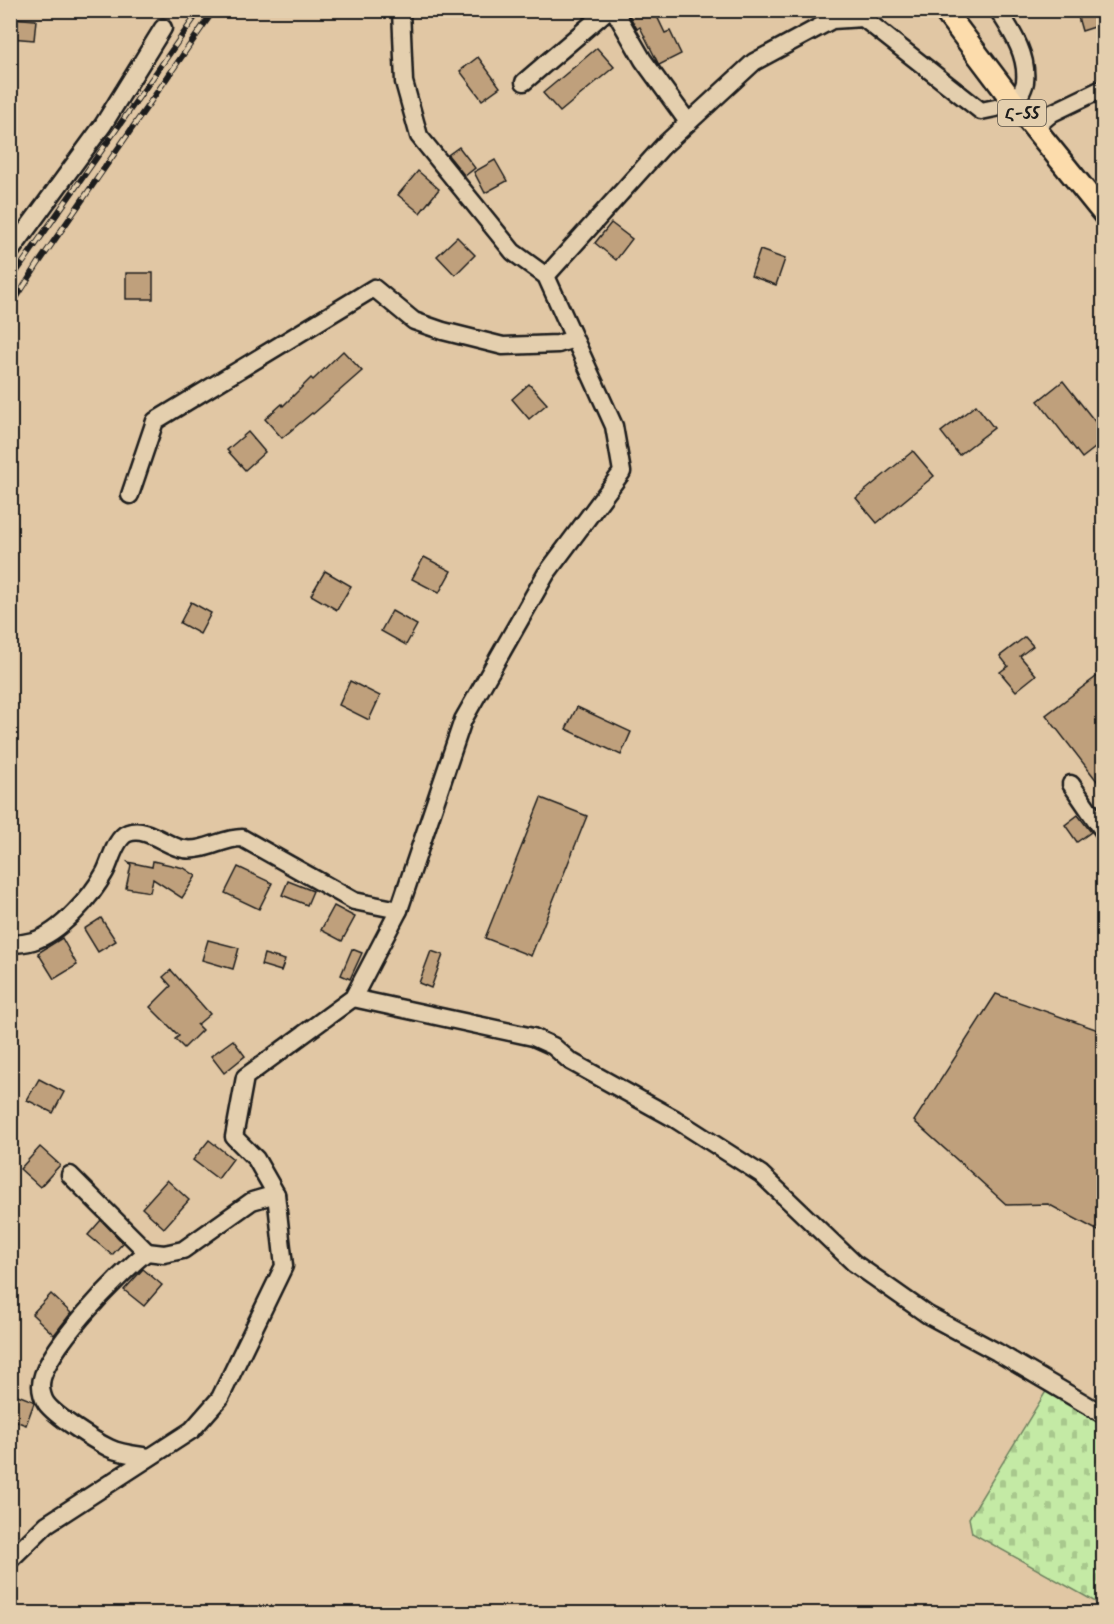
<svg xmlns="http://www.w3.org/2000/svg" width="1114" height="1624" viewBox="0 0 1114 1624" font-family="Kalam,'Noto Sans Armenian',sans-serif">
  <style>
    .cemetery { fill: url(#cemetery-stones); stroke: #708360; stroke-width: 1.5 }
    .building { fill: #bfa07b; stroke: #1c1c1c; stroke-width: 1.5 }
    .lines { fill: none; stroke-linecap: round; stroke-linejoin: round }
    .minor-casing { stroke: #1c1c1c; stroke-width: 21 }
    .major-casing { stroke: #1c1c1c; stroke-width: 26 }
    .minor { stroke: #e4cfae; stroke-width: 16 }
    .major { stroke: #fcdcac; stroke-width: 21 }
    .rail-casing { stroke: #1c1c1c; stroke-width: 6 }
    .rail { stroke: #e4cfae; stroke-width: 4; stroke-dasharray: 11; stroke-linecap: butt }
    .labels { text-anchor: middle; stroke-width: 4.5; stroke-linejoin: round; paint-order: stroke }
    .shield { fill: #e4cfae; stroke: #585248; stroke-width: 1.5 }
    .shield-label { font-size: 16px; font-weight: bold; fill: #1c1c1c }
  </style>
  <defs>
    <pattern id="cemetery-stones" width="16" height="16" patternUnits="userSpaceOnUse" patternTransform="scale(1.5)"><rect width="16" height="16" fill="#c4eaa5"/><path d="M2 7V4a2 2 0 0 1 4 0v3zM10 15v-3a2 2 0 0 1 4 0v3z" fill="#a8c88d"/></pattern>
  </defs>
  <rect width="100%" height="100%" fill="#e1c7a4"/>
  <filter id="ink" filterUnits="userSpaceOnUse"><feTurbulence type="fractalNoise" baseFrequency=".0167" numOctaves="2"/><feDisplacementMap in="SourceGraphic" scale="12" xChannelSelector="R" yChannelSelector="G"/><feConvolveMatrix kernelMatrix="1 2 1 2 8 2 1 2 1" color-interpolation-filters="sRGB"/></filter>
  <g filter="url(#ink)">
    <polygon class="cemetery" points="1048,1388 1103,1420 1103,1603 1101,1605 972,1533 969,1518"/>
    <g class="building">
      <polygon points="626,10 654,10 665,33 670,31 681,54 659,65 640,27 637,29"/>
      <polygon points="1076,10 1104,10 1104,24 1082,31"/>
      <polygon points="10,18 36,20 34,40 10,38"/>
      <polygon points="597,48 614,67 560,112 543,93"/>
      <polygon points="478,57 500,87 482,100 460,71"/>
      <polygon points="459,147 475,168 465,176 448,155"/>
      <polygon points="495,160 507,181 485,193 474,172"/>
      <polygon points="418,171 439,189 420,213 398,195"/>
      <polygon points="611,223 632,239 616,260 595,243"/>
      <polygon points="457,237 475,255 455,275 437,256"/>
      <polygon points="760,250 785,259 776,285 751,276"/>
      <rect x="126" y="273" width="27" height="26"/>
      <polygon points="343,351 362,371 313,414 312,413 282,438 265,419 282,404 283,406 311,378 313,380"/>
      <polygon points="1063,381 1104,433 1104,441 1082,458 1038,401"/>
      <polygon points="529,384 547,404 529,419 512,399"/>
      <polygon points="976,405 994,428 959,455 941,432"/>
      <polygon points="248,432 265,452 245,470 227,450"/>
      <polygon points="913,451 934,476 877,523 856,498"/>
      <polygon points="424,557 451,571 439,593 412,579"/>
      <polygon points="325,571 351,586 337,610 311,595"/>
      <polygon points="191,602 211,613 200,634 180,623"/>
      <polygon points="392,611 417,625 406,645 381,631"/>
      <polygon points="1025,637 1033,646 1020,656 1036,675 1016,691 1000,672 1008,666 1000,656"/>
      <polygon points="1104,671 1104,790 1046,715"/>
      <polygon points="350,681 380,696 369,720 339,705"/>
      <polygon points="577,707 631,732 621,755 566,729"/>
      <polygon points="541,798 587,816 531,956 485,938"/>
      <polygon points="1078,815 1091,832 1077,842 1065,825"/>
      <polygon points="153,861 184,868 196,876 182,898 153,879 150,892 126,888 131,865 128,862 152,867"/>
      <polygon points="238,867 272,883 259,909 225,893"/>
      <polygon points="288,881 313,891 307,905 282,895"/>
      <polygon points="334,906 355,917 342,941 321,930"/>
      <polygon points="101,918 116,941 98,952 84,929"/>
      <polygon points="62,938 77,965 54,979 38,953"/>
      <polygon points="208,940 239,948 233,969 202,960"/>
      <polygon points="352,949 362,953 350,979 341,975"/>
      <polygon points="431,951 443,955 431,988 419,983"/>
      <polygon points="264,954 285,960 281,971 261,965"/>
      <polygon points="171,970 210,1014 197,1025 202,1030 184,1048 175,1039 179,1036 150,1007 171,986 163,977"/>
      <polygon points="996,994 1104,1032 1104,1234 1048,1204 1007,1205 914,1121"/>
      <polygon points="233,1040 245,1056 224,1073 211,1056"/>
      <polygon points="39,1079 64,1092 53,1113 27,1100"/>
      <polygon points="209,1140 233,1159 218,1179 193,1160"/>
      <polygon points="40,1147 60,1165 40,1187 20,1169"/>
      <polygon points="167,1180 189,1200 164,1228 142,1208"/>
      <polygon points="101,1220 123,1243 112,1255 88,1235"/>
      <polygon points="143,1269 162,1285 144,1306 124,1290"/>
      <polygon points="51,1294 71,1313 54,1335 32,1314"/>
      <polygon points="10,1392 33,1401 34,1403 26,1425 10,1419"/>
    </g>
    <g class="lines">
      <g class="minor-casing">
        <g id="minor">
          <polyline points="614,10 643,60 688,122"/>
          <polyline points="524,82 608,10"/>
          <polyline points="1034,128 1052,113 1104,88"/>
          <polyline points="10,252 103,125 163,28"/>
          <path d="M546,276L663,146L754,62L832,20L863,18L981,111L1015,104C1018,98 1024,89 1025,82C1028,55 1012,32 998,10"/>
          <polyline points="130,495 155,421 374,288 414,321 443,331 503,346 558,344 574,339"/>
          <polyline points="1071,784 1104,832"/>
          <path d="M10,944C18,944 26,943 33,941C60,933 92,896 105,872C111,861 115,838 128,833C147,826 167,847 184,849C205,852 222,838 242,838L354,901L399,910"/>
          <polyline points="353,998 533,1037 553,1046 570,1061 675,1119 761,1174 854,1263 928,1315 997,1352 1104,1415"/>
          <polyline points="70,1175 147,1252"/>
          <path d="M149,1457C137,1455 121,1454 109,1448C95,1441 55,1416 46,1403C43,1399 41,1391 41,1386C40,1354 122,1271 147,1252L164,1254L183,1250L252,1201L276,1194"/>
          <polyline points="10,1560 47,1524 192,1430 220,1398 284,1266 276,1194 256,1159 234,1137 245,1077 353,998 399,910 463,720 546,574 622,472 614,426 546,276 513,252 419,136 404,82 401,10"/>
        </g>
      </g>
      <g class="major-casing">
        <polyline id="major" points="944,10 1015,104 1104,214"/>
      </g>
      <use href="#minor" class="minor"/>
      <use href="#major" class="major"/>
      <g class="rail-casing">
        <g id="rail">
          <polyline points="10,281 200,10"/>
          <polyline points="10,308 38,264 214,10"/>
        </g>
      </g>
      <use href="#rail" class="rail"/>
    </g>
  </g>
  <g class="labels">
    <rect class="shield" x="998" y="100" width="48" height="26" rx="4.5"/>
    <g class="shield-label">
      <text x="1022" y="119">Հ-55</text>
    </g>
  </g>
  <rect width="1114" height="1624" fill="none" stroke="#e4cfae" stroke-width="36"/>
  <rect x="18" y="18" width="1078" height="1588" fill="none" stroke="#1c1c1c" stroke-width="2" filter="url(#ink)"/>
</svg>
